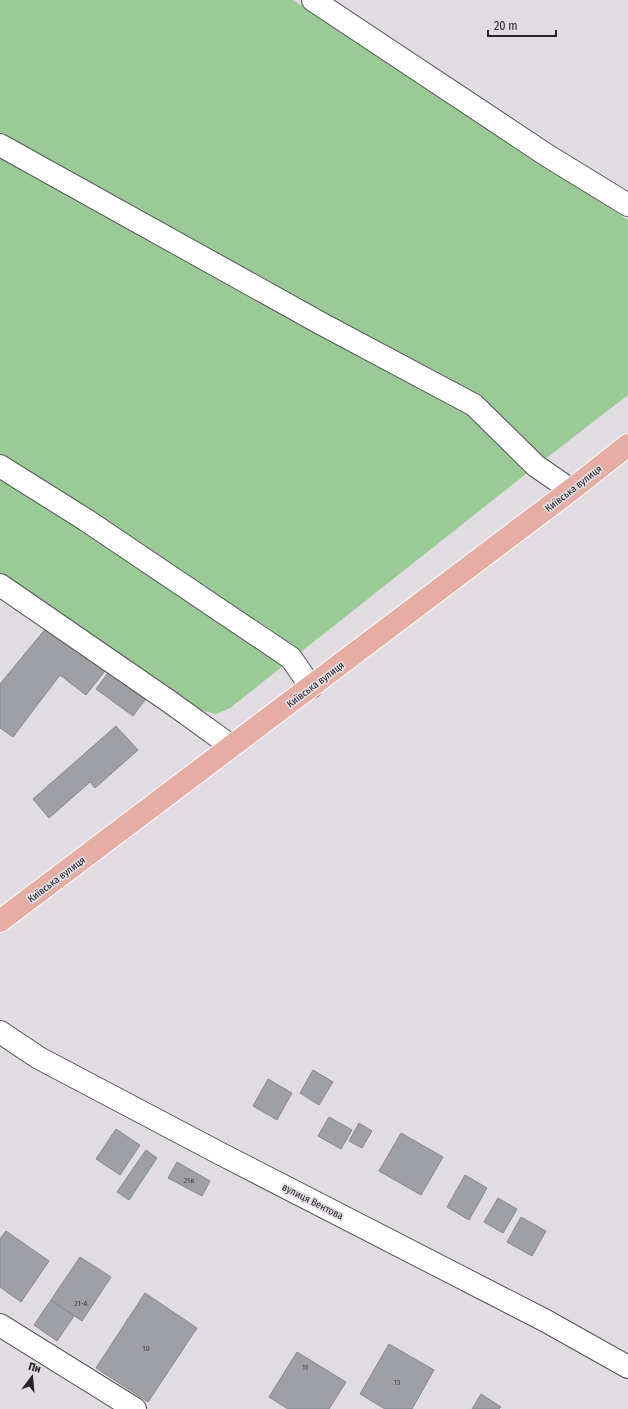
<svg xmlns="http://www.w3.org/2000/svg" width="628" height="1409" viewBox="0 0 628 1409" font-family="'Fira Sans Condensed',sans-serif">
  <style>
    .green { fill: #9acb96 }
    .building { fill: #9f9fa6; stroke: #87888e }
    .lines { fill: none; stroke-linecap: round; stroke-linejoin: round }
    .minor-casing { stroke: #575459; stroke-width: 24 }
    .major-casing { stroke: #fff; stroke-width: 24 }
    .minor { stroke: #fff; stroke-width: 22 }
    .major { stroke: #e5ada3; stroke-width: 22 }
    .labels { text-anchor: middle; stroke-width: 3.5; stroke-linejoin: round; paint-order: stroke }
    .number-label { font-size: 8px; fill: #444347 }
    .street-label { font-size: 10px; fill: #262427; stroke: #e1dce2 }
  </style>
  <rect width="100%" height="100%" fill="#e1dce2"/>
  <polygon class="green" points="0,0 293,0 628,220 628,395 536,466 230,708 216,714 200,710 0,575"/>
  <g class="building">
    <polygon points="47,627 108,667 86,695 60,675 13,737 0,728 0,684"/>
    <polygon points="111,669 148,696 133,716 96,689"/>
    <polygon points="116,726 138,750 95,788 90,782 49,818 33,799"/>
    <polygon points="313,1070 333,1082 319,1105 300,1093"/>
    <polygon points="268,1079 292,1093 277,1120 253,1106"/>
    <polygon points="329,1117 352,1130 341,1149 318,1136"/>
    <polygon points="359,1123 372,1131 362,1148 349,1141"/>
    <polygon points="116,1129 140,1145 120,1175 96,1159"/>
    <polygon points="401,1133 443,1157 421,1195 379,1171"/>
    <polygon points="146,1150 157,1158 129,1200 117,1192"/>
    <polygon points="177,1162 210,1181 202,1196 168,1178"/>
    <polygon points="465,1175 487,1188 469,1220 447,1207"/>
    <polygon points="498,1198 517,1209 503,1233 484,1222"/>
    <polygon points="521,1217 546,1231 532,1256 507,1242"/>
    <polygon points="6,1231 49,1261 21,1302 0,1287 0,1239"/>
    <polygon points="80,1257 111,1277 82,1321 51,1300"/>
    <polygon points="145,1293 197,1328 148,1402 96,1368"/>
    <polygon points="51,1300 74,1316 57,1341 34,1325"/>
    <polygon points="389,1344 434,1370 412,1409 385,1409 360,1394"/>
    <polygon points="297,1352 346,1382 329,1409 288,1409 269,1397"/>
    <polygon points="481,1394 501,1407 499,1409 472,1409"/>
  </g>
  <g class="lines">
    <g class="minor-casing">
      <g id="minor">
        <polyline points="313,0 548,156 628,205"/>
        <polyline points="0,145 322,324 474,405 536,466 571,490"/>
        <polyline points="0,466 86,520 291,658 311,687"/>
        <polyline points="0,585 170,702 231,746"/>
        <polyline points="0,1032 39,1058 221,1154 546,1321 628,1367"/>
        <polyline points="0,1325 135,1409"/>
      </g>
    </g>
    <g class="major-casing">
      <polyline id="major" points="0,921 571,490 628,445"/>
    </g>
    <use href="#minor" class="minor"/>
    <use href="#major" class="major"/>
  </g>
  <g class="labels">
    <g class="number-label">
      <text x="189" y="1183">21в</text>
      <text x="81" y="1306">21-А</text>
      <text x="146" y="1351">10</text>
      <text x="305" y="1370">11</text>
      <text x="397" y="1385">13</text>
    </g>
    <g class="street-label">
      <text transform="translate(573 488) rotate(-38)" y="4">Київська вулиця</text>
      <text transform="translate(315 684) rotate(-37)" y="4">Київська вулиця</text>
      <text transform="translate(56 879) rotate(-37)" y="4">Київська вулиця</text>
      <text transform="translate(313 1201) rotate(27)" y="4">вулиця Вентова</text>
    </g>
  </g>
  <g transform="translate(32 1377) rotate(16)" stroke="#e1dce2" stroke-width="3" paint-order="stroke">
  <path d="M0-3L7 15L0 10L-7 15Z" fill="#262427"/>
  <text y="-6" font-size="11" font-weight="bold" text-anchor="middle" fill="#262427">Пн</text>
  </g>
  <path d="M488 30v6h68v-6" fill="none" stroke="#262427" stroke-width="2"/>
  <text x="494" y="30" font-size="12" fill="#262427" stroke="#e1dce2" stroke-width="3" paint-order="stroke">20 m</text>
</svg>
